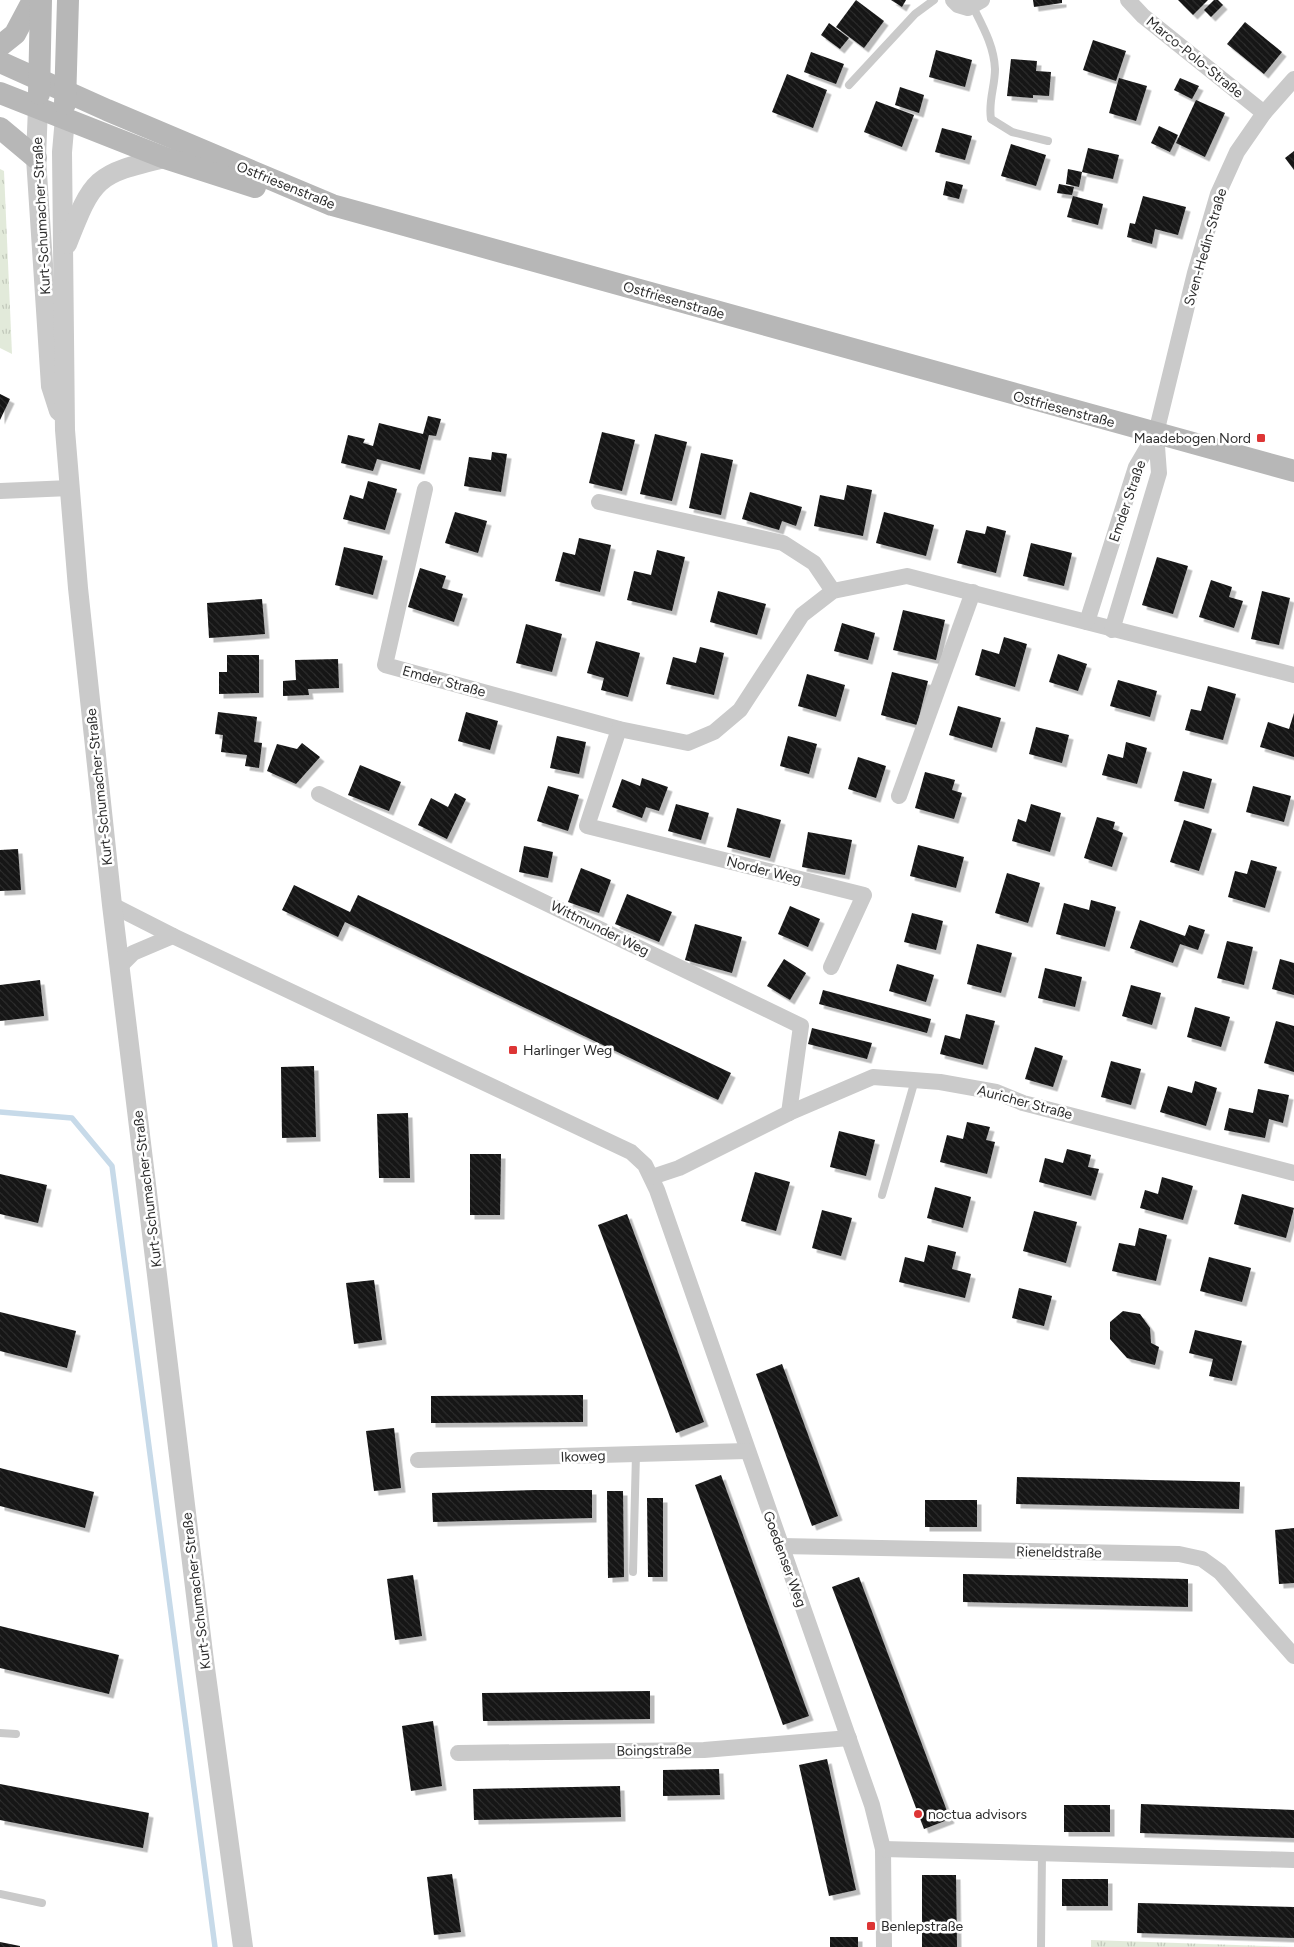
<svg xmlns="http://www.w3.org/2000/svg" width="1294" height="1947" viewBox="0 0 1294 1947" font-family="Figtree,sans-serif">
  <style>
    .grass { fill: url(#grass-tufts) }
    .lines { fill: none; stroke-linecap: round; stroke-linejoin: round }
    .stream { stroke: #c7dae9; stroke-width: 5.5 }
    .building { fill: url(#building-back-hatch); filter: url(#shadow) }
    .service { stroke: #cacaca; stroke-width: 8 }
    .minor { stroke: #cacaca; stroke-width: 16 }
    .tertiary { stroke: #cacaca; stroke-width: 20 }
    .secondary { stroke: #b7b7b7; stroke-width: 22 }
    .poi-dot { fill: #dd3535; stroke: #fff; stroke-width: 2 }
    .labels { text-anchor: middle; stroke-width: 5; stroke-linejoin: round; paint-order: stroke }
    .street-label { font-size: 14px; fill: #2d2d2d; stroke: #fff }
    .poi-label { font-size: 14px; fill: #2d2d2d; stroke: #fff; text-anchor: start }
  </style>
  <defs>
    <pattern id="grass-tufts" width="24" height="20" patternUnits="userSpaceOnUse" patternTransform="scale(1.25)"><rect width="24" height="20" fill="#e2eada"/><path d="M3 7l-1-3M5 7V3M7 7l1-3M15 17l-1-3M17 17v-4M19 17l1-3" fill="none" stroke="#c2c9bb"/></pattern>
    <pattern id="building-back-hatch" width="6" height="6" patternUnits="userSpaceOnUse" patternTransform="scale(1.25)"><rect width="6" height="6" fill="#141414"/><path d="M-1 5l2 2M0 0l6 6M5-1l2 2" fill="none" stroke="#2e2e2e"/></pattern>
    <filter id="shadow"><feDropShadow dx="4.5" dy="4.5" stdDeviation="0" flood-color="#0004"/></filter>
  </defs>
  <rect width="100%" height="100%" fill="#fff"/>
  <g class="grass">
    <polygon points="0,169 4,171 12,354 0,348"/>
    <polygon points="1091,1940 1294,1947 1091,1947"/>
  </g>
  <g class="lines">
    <polyline class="stream" points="0,1112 72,1118 112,1166 215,1947"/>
  </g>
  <g class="building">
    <polygon points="856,0 884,21 864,48 836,27"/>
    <polygon points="891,0 906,0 902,7"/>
    <polygon points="1033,0 1062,0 1062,3 1034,7"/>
    <polygon points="1178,0 1208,0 1193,15"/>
    <polygon points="1214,0 1218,0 1223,5 1211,17 1204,10"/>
    <polygon points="1245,22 1282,52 1264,74 1227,44"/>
    <polygon points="829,23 849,38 840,49 821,35"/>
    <polygon points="1093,40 1126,51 1116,81 1083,70"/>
    <polygon points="936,50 972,60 965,87 929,77"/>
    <polygon points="811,52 844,64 836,84 804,72"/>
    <polygon points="1011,59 1037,61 1036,71 1051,72 1049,96 1033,95 1033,98 1007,96"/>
    <polygon points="787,74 827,90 813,128 772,112"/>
    <polygon points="1119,78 1147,86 1136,121 1109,113"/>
    <polygon points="1180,78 1199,86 1192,99 1174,90"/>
    <polygon points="900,87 924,95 919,113 895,105"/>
    <polygon points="1196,100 1225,113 1205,157 1176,143"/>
    <polygon points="876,101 914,115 902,147 864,132"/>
    <polygon points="1159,126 1178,135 1170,152 1151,143"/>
    <polygon points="942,128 972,136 965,160 935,152"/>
    <polygon points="1011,144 1046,155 1036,186 1001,176"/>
    <polygon points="1088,148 1119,155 1113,179 1082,172"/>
    <polygon points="1294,151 1294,170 1285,158"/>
    <polygon points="1068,169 1082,172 1079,187 1066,184"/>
    <polygon points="946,181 963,185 959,199 943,195"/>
    <polygon points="1059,184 1074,187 1072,195 1057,193"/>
    <polygon points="1073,196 1103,204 1098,225 1067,217"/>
    <polygon points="1143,196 1186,207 1178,235 1155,229 1152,244 1127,237 1130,223 1135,224"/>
    <polygon points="0,394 10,399 0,420"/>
    <polygon points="428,416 441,419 436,436 429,435 420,470 377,459 373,471 341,463 348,435 365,439 363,443 373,446 379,423 423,434"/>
    <polygon points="602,432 635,440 622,491 589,483"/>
    <polygon points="655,434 687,442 672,501 640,494"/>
    <polygon points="492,452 507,454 501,492 464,486 469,457 491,460"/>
    <polygon points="701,453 733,460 721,515 689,508"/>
    <polygon points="368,481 397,489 385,530 343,519 350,495 363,499"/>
    <polygon points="847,485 872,490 863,536 814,526 820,495 844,500"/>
    <polygon points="750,492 802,507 796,526 782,521 779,530 742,519"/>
    <polygon points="455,512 487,521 478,553 445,543"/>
    <polygon points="884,512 934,525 926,556 876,543"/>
    <polygon points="987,526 1006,531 996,573 957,563 966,530 985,534"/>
    <polygon points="579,538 611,545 600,592 555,581 563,552 575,555"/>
    <polygon points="1031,543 1072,553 1064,586 1023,576"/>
    <polygon points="344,547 383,556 373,595 335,585"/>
    <polygon points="657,550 685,557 672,611 627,600 634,571 651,575"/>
    <polygon points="1157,557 1188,566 1173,614 1142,605"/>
    <polygon points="420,568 446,576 442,588 463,594 454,622 408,607"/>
    <polygon points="1211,580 1232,587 1229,597 1243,601 1234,628 1199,617"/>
    <polygon points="718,591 766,604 757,635 710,622"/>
    <polygon points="1262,591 1290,598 1279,645 1251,639"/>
    <polygon points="262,599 265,634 209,638 207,603"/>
    <polygon points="903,610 945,620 936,660 893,650"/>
    <polygon points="842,623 875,633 868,660 834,651"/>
    <polygon points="526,624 562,634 552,672 516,663"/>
    <polygon points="1004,637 1027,644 1015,687 975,675 982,649 999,654"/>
    <polygon points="596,641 640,653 628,697 601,690 604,678 587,673"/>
    <polygon points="700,647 724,653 714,695 666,684 673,657 696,663"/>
    <polygon points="1058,654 1087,664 1078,691 1049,682"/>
    <polygon points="227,655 259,655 259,693 219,694 219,672 227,672"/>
    <polygon points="338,659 339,688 308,689 309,695 283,696 283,681 296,680 295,660"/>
    <polygon points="892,672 928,681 917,725 881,715"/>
    <polygon points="807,674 845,685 836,717 798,706"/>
    <polygon points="1118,680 1157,691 1150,717 1110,706"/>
    <polygon points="1208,686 1236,694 1223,740 1185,730 1191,709 1201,711"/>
    <polygon points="958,706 1001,718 992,748 949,735"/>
    <polygon points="218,712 257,717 254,742 262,743 259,768 245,766 247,755 221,752 223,735 215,734"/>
    <polygon points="466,712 498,721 490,750 458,741"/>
    <polygon points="1294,713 1294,757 1260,747 1268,722 1289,729"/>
    <polygon points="1036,727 1069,735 1062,763 1029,754"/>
    <polygon points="557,736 586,742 579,774 550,768"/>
    <polygon points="788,736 817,744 809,774 780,766"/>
    <polygon points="1126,742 1147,748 1137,784 1102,775 1108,754 1123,758"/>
    <polygon points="302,743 320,757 296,784 267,771 277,744 297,749"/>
    <polygon points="858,757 886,766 876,798 848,789"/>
    <polygon points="360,765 401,782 389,811 348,795"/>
    <polygon points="1183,771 1212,779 1204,809 1174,801"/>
    <polygon points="925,772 955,780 952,790 962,793 954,819 915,808"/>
    <polygon points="642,778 668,787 659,811 646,807 642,818 612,807 622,779 640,786"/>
    <polygon points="548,786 579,795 568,831 537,821"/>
    <polygon points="1253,786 1291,796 1284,822 1246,812"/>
    <polygon points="455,793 466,799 447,839 418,825 431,798 448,807"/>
    <polygon points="676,804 709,813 701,840 668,831"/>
    <polygon points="1031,804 1061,813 1050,852 1012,841 1018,819 1026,822"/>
    <polygon points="737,808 781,820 770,858 727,847"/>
    <polygon points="1097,817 1115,822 1113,829 1123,833 1112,867 1084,858"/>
    <polygon points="1184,820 1212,829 1199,871 1170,862"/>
    <polygon points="808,832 852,840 845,875 802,867"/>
    <polygon points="918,845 964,857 956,888 910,876"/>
    <polygon points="524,846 553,852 548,878 519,872"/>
    <polygon points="18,849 21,890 0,891 0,850"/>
    <polygon points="1251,860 1277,867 1265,908 1228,897 1235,871 1247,874"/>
    <polygon points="581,868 611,880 599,913 568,902"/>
    <polygon points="1007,873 1040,883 1028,923 995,913"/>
    <polygon points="294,885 350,912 358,895 731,1073 718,1100 345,922 338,937 282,910"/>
    <polygon points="627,894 672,912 659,942 615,924"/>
    <polygon points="1091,900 1116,907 1105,947 1056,934 1064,903 1089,910"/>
    <polygon points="790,906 820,919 808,947 778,934"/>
    <polygon points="912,913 943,921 936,950 904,942"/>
    <polygon points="1140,920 1185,936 1189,925 1205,930 1198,950 1180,944 1173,963 1130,948"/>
    <polygon points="695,924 742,937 732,973 685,960"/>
    <polygon points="1227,941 1253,947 1244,985 1217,978"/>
    <polygon points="977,944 1012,953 1001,993 967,984"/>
    <polygon points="784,959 806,973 790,1000 767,986"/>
    <polygon points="1280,959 1294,963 1294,995 1272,989"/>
    <polygon points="897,964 934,975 926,1002 889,991"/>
    <polygon points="1045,968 1082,977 1075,1007 1038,998"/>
    <polygon points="40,980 44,1016 0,1021 0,985"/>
    <polygon points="1131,985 1161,993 1152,1025 1122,1016"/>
    <polygon points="823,990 931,1019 927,1033 819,1004"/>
    <polygon points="1195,1007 1230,1017 1221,1047 1187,1037"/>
    <polygon points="966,1014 995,1021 983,1065 940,1054 945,1035 960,1039"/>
    <polygon points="1276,1021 1294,1026 1294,1072 1264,1063"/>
    <polygon points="812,1028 872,1043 867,1059 808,1044"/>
    <polygon points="1035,1047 1063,1056 1053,1087 1025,1079"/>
    <polygon points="1111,1061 1141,1069 1131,1105 1101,1097"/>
    <polygon points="314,1066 316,1137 282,1138 281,1067"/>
    <polygon points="1195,1081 1217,1088 1206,1126 1160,1112 1168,1086 1192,1093"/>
    <polygon points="1258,1089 1289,1095 1283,1123 1269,1119 1265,1138 1224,1130 1229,1108 1253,1113"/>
    <polygon points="408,1113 410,1178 379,1178 377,1114"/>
    <polygon points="967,1122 990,1127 986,1140 995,1142 987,1174 940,1162 947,1135 963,1139"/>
    <polygon points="839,1131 875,1140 866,1176 830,1167"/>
    <polygon points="1067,1149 1091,1155 1088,1167 1099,1169 1091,1196 1039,1182 1045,1158 1063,1163"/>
    <polygon points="470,1154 501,1154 500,1215 470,1215"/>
    <polygon points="755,1172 790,1182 776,1231 741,1221"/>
    <polygon points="0,1174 47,1185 38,1223 0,1214"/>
    <polygon points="1162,1177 1193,1186 1183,1220 1140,1208 1145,1190 1158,1194"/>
    <polygon points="935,1187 971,1197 963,1228 927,1218"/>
    <polygon points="1242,1194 1294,1208 1286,1238 1234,1224"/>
    <polygon points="822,1210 852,1218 841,1256 812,1248"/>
    <polygon points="1034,1211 1077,1222 1066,1263 1023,1251"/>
    <polygon points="627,1214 704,1422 676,1433 598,1225"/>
    <polygon points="1139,1228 1167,1235 1156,1281 1112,1271 1119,1243 1135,1246"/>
    <polygon points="928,1245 956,1252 952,1269 971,1274 965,1298 899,1282 905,1257 924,1262"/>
    <polygon points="1209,1257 1251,1268 1242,1302 1200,1291"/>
    <polygon points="374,1280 382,1340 354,1344 346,1283"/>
    <polygon points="1019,1288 1052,1296 1044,1326 1012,1318"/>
    <polygon points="1123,1311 1140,1314 1150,1328 1151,1343 1159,1347 1155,1365 1127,1358 1110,1339 1110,1322"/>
    <polygon points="0,1312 76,1331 67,1368 0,1351"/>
    <polygon points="1195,1330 1242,1341 1232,1381 1209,1376 1213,1359 1189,1353"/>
    <polygon points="782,1364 838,1516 812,1526 756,1374"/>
    <polygon points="583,1395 583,1422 431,1423 431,1396"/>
    <polygon points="394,1428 401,1488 374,1491 366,1431"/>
    <polygon points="0,1468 94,1492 85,1528 0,1506"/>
    <polygon points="721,1475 809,1716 783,1725 695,1485"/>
    <polygon points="1017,1477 1240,1482 1239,1509 1016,1504"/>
    <polygon points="535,1490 592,1490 592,1518 433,1522 432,1493"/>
    <polygon points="607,1491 623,1491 624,1577 608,1578"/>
    <polygon points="647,1498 663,1498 663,1577 648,1577"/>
    <rect x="925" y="1500" width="52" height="27"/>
    <polygon points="1294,1528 1294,1583 1279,1584 1275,1530"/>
    <polygon points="963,1574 1188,1579 1188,1607 963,1602"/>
    <polygon points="413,1575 422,1636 395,1640 387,1579"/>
    <polygon points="859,1577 950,1819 924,1829 832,1587"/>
    <polygon points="0,1626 119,1655 109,1694 0,1668"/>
    <polygon points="650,1691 650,1719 483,1721 482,1693"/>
    <polygon points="433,1721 442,1786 411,1791 402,1726"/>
    <polygon points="827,1759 856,1890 829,1896 799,1765"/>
    <polygon points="719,1769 720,1795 663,1796 663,1770"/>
    <polygon points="0,1784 149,1813 143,1848 0,1820"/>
    <polygon points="620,1786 621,1817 474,1820 473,1789"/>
    <polygon points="1141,1804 1294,1810 1294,1838 1140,1833"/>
    <rect x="1064" y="1805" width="46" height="27"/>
    <polygon points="452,1874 461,1932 434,1935 427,1877"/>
    <polygon points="922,1875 956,1875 957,1947 922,1947"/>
    <rect x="1062" y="1879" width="46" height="27"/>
    <polygon points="1138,1903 1294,1907 1294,1938 1137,1933"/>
    <rect x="830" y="1937" width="28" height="10"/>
    <polygon points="0,1942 20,1946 20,1947 0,1947"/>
  </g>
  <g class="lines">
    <g class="service">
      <path d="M973,7C983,27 994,46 995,69C995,87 988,101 991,119L1012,132L1048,141"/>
      <polyline points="849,85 915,14 934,0"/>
      <polyline points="882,1195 915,1080"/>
      <polyline points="633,1572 636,1454"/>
      <polyline points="0,1733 16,1734"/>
      <polyline points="0,1894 42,1903"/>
      <polyline points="1041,1947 1042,1853"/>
    </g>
    <g class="minor">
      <polyline points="953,0 958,5 968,8 982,0"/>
      <polyline points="1128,0 1143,16 1264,113"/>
      <polyline points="425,489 385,665 619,729 688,743 714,732 740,710 802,615 833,591 907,576 1294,675"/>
      <polyline points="0,491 70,488"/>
      <polyline points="599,502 783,543 814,563 833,591"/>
      <polyline points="1087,622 1136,467 1156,433 1195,273 1218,194 1237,152 1264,113 1294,79"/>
      <polyline points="1112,630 1159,473 1156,433"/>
      <polyline points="619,729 587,826 864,895 831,967"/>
      <polyline points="319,794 801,1026 789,1113"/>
      <polyline points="899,796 973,592"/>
      <polyline points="112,905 173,936 631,1152 645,1165 657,1190 872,1805 883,1849 884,1947"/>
      <polyline points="120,966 133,953 173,936"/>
      <polyline points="652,1177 679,1168 789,1113 873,1077 940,1082 996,1092 1023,1103 1294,1173"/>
      <polyline points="418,1460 747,1451"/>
      <polyline points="781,1546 1179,1554 1202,1559 1220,1572 1294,1656"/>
      <polyline points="458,1753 704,1750 849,1738"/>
      <polyline points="883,1849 1294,1860"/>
    </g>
    <g class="tertiary">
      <polyline points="38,107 36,158 51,386 59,411"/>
      <polyline points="65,118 62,152 65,430 78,588 112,905 204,1661 243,1947"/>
      <path d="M67,244C93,178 95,174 165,158"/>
    </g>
    <g class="secondary">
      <polyline points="0,46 15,34 33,0"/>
      <polyline points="0,62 107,110 332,205 1294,471"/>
      <polyline points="0,93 165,158 255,187"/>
      <polyline points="39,94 41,0"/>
      <polyline points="65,104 68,0"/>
      <polyline points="0,128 36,158"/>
    </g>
  </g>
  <g class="poi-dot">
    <rect x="1256" y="433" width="10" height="10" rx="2.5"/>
    <rect x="508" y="1045" width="10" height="10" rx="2.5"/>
    <circle cx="918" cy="1814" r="5"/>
    <rect x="866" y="1921" width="10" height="10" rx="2.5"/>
  </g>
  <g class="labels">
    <g class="street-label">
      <text transform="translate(1195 57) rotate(39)" y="5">Marco-Polo-Straße</text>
      <text transform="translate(286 185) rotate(22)" y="5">Ostfriesenstraße</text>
      <text transform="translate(41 216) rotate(-93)" y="5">Kurt-Schumacher-Straße</text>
      <text transform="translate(1205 247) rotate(-74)" y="5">Sven-Hedin-Straße</text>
      <text transform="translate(674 300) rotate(16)" y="5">Ostfriesenstraße</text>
      <text transform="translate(1064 409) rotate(15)" y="5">Ostfriesenstraße</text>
      <text transform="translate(1127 501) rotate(-71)" y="5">Emder Straße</text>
      <text transform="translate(444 681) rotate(15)" y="5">Emder Straße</text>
      <text transform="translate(99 787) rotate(-96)" y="5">Kurt-Schumacher-Straße</text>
      <text transform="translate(764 870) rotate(14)" y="5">Norder Weg</text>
      <text transform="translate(600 928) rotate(26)" y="5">Wittmunder Weg</text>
      <text transform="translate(1025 1102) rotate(15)" y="5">Auricher Straße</text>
      <text transform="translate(147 1189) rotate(-97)" y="5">Kurt-Schumacher-Straße</text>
      <text transform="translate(583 1456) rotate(-2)" y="5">Ikoweg</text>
      <text transform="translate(1059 1552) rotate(1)" y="5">Rieneldstraße</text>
      <text transform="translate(785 1559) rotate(70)" y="5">Goedenser Weg</text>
      <text transform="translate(196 1591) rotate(-97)" y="5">Kurt-Schumacher-Straße</text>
      <text transform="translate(654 1750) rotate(-1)" y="5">Boingstraße</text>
    </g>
    <g class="poi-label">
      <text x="1251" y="443" text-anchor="end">Maadebogen Nord</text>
      <text x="523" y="1055">Harlinger Weg</text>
      <text x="928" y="1819">noctua advisors</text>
      <text x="881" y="1931">Benlepstraße</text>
    </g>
  </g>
</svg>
